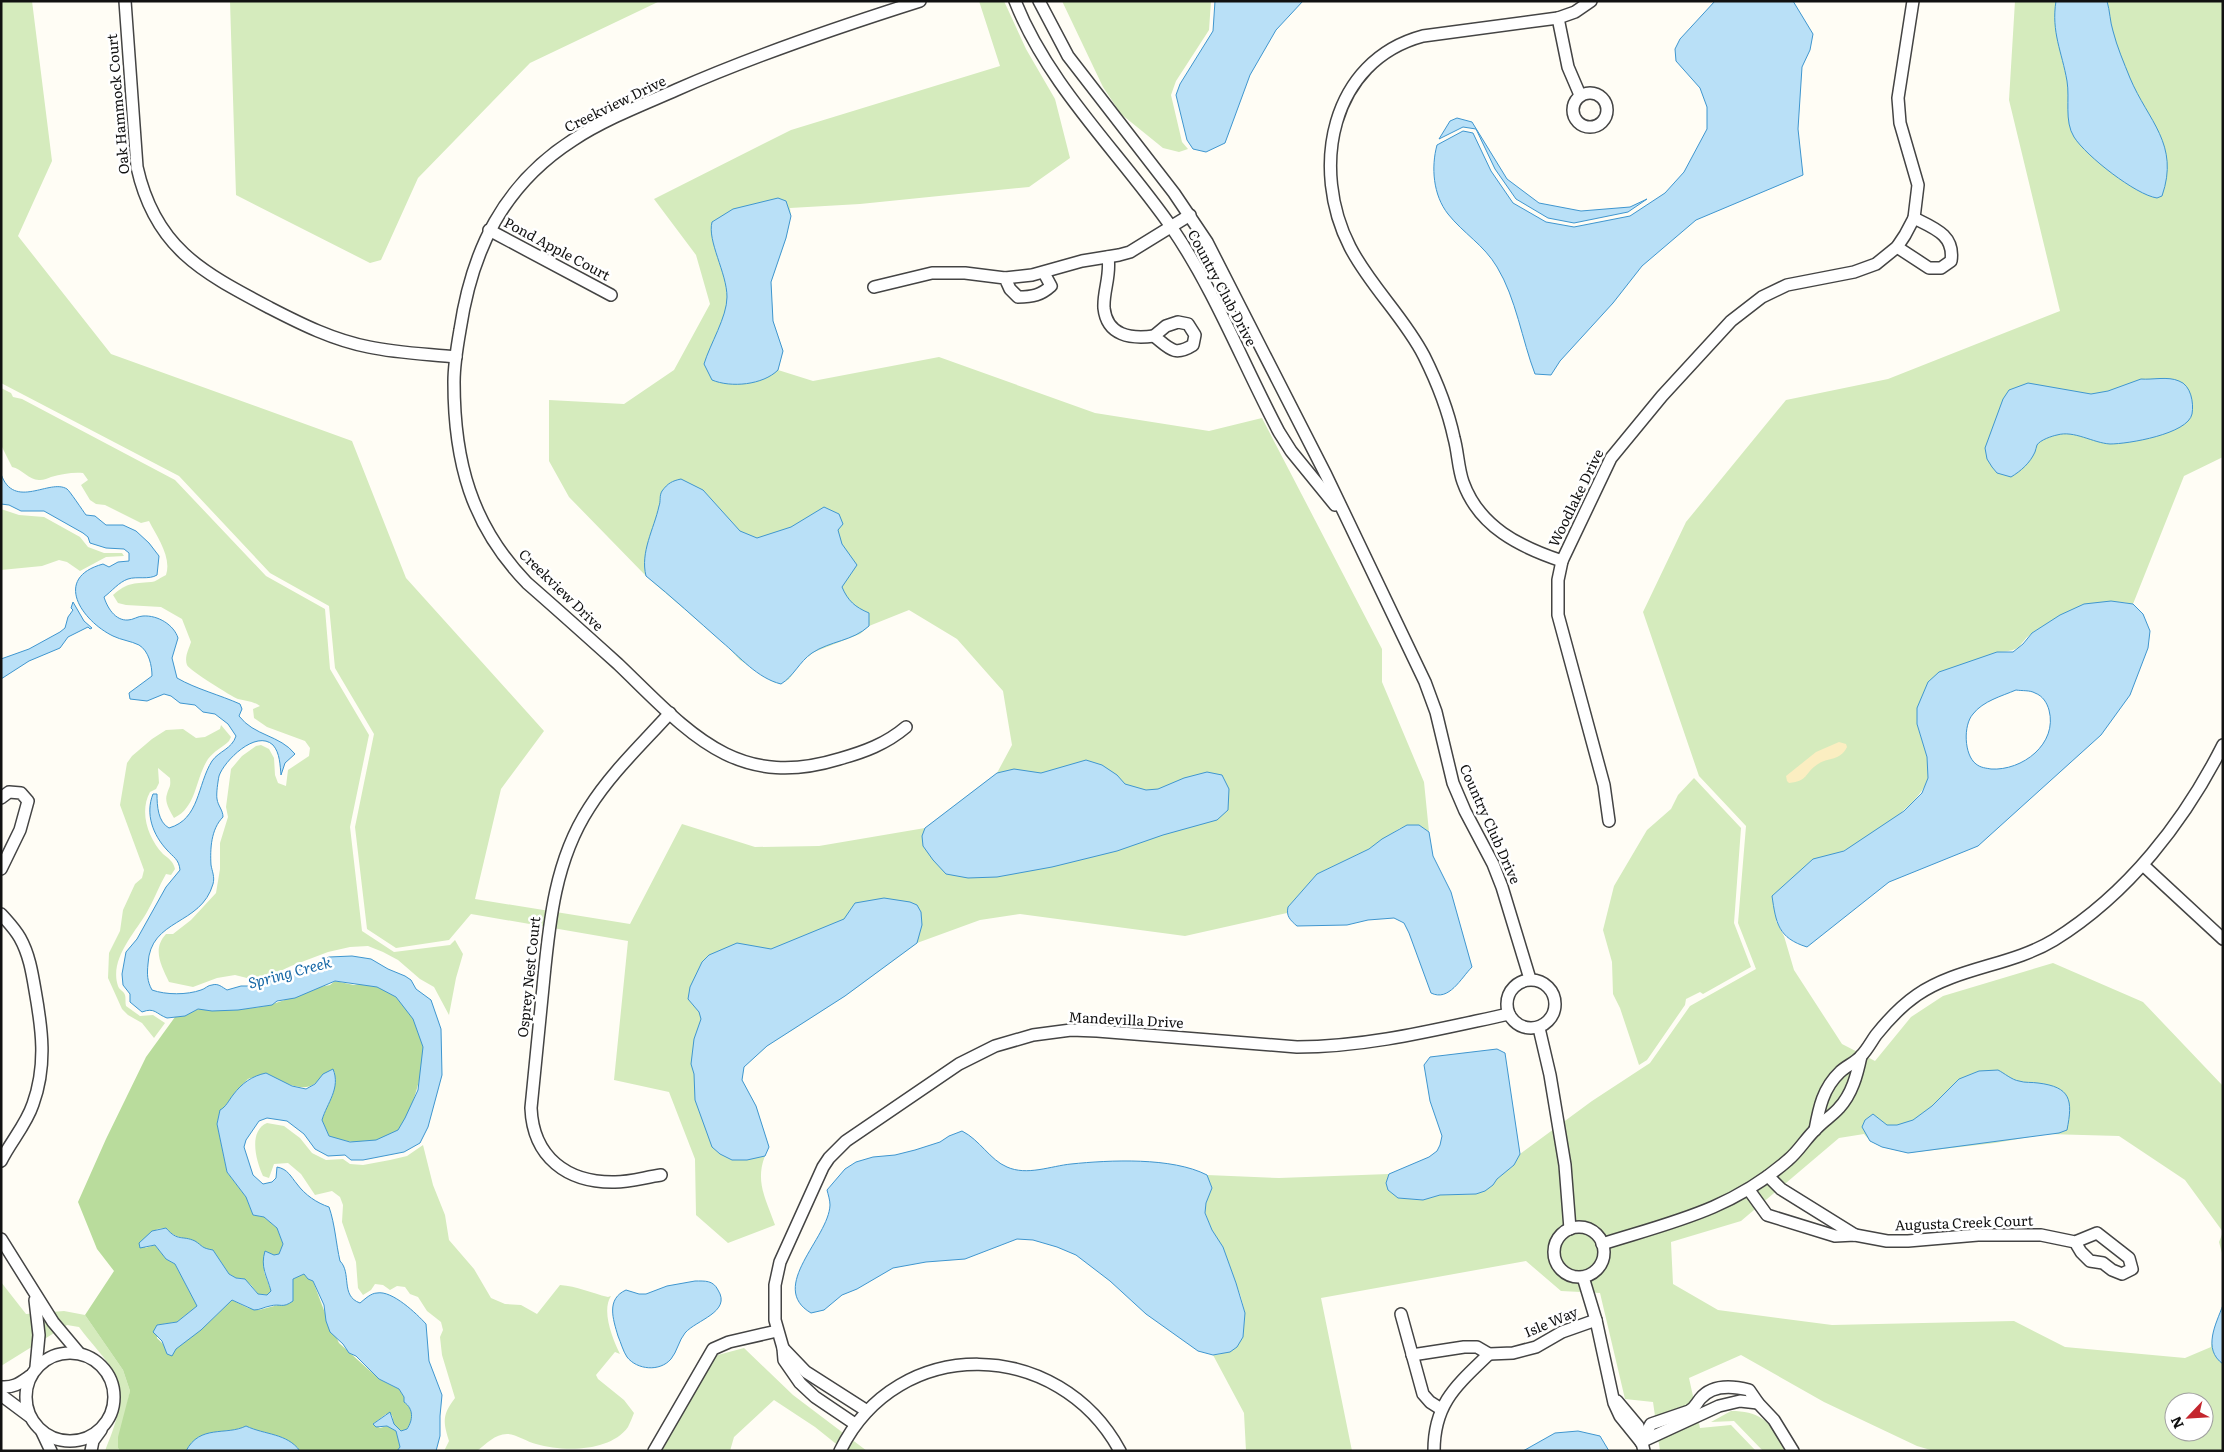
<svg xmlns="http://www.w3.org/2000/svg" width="2224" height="1452" viewBox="0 0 2224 1452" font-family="Literata,serif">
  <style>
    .green { fill: #d5ebbd; fill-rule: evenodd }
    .forest { fill: #b9dc9c }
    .sand { fill: #fbeec1 }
    .water { fill: #b9e0f7; stroke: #3f96cf; fill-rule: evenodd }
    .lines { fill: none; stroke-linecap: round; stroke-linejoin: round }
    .minor-casing { stroke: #444; stroke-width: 14 }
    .minor { stroke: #fff; stroke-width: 11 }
    .labels { text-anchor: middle; stroke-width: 5; stroke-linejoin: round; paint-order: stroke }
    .street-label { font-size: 14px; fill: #111; stroke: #fff }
    .water-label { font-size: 15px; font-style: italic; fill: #1768a6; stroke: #fff }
  </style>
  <rect width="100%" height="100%" fill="#fffdf5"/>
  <g class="green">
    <path d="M1,1H32L52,161L18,236L111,354L352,441L406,578L544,731L501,789L475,899L630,924L682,824L755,847L819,846L925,828L997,773L1012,745L1003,691L957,639L909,610L869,626L860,634L814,652L801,662L789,679L781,684L773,682L740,660L726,645L646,576L569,497L549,461V400L624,404L674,370L710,304L696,255L654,199L791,130L1000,66L979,1H1004L1026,49L1055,99L1070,158L1029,187L860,204L790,208L791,216L786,238L771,282L773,321L783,351L778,370L813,381L939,357L1095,413L1209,431L1262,418L1382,649V682L1424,782L1429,832L1419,825L1400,828L1369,849L1317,874L1288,907L1287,913L1185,936L1020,914L980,920L917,943L845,996L767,1046L744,1067L742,1080L756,1106L769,1147C753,1178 764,1194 775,1225L728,1243L696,1215L695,1159L669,1092L614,1080L628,941L471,914L449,940L396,948L367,929L355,827L374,734L335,668L329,606L270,573L179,476L1,383Z"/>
    <polygon points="230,1 660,1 530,63 418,178 381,260 370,263 236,195"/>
    <polygon points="1062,1 1211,1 1209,30 1176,81 1171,95 1182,142 1188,149 1179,152 1163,148 1121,114 1103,87"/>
    <path d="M2015,1H2223V457L2184,476L2133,604C2126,603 2117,601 2110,602C2096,604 2048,623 2035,631C2016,643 2026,651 1997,652L1917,724C1921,741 1931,759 1928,777C1925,801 1865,842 1843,851C1834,855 1823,857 1813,859L1776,921L1784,936L1794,970L1842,1044L1875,1061L1911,1017L1943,996L2053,963L2143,1002L2223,1086V1257L2219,1242L2223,1232L2185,1180L2119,1136L2047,1134L1995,1143L1908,1153L1882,1147L1870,1141L1864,1134L1839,1138L1741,1221L1671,1242L1673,1284L1718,1310L1832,1325L2014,1321L2065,1347L2185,1358L2211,1347L2213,1334L2223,1305V1451H1934L1917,1446L1824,1402L1741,1355L1689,1378L1700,1428L1731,1425L1756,1451H1660L1653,1402L1625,1399L1600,1293L1561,1291L1526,1261L1321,1298L1352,1451H1246L1244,1413L1213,1355L1221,1354L1243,1337L1245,1313L1241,1297L1223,1247L1212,1230L1205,1212L1206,1203L1212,1188L1207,1175L1279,1178L1389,1174L1386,1184L1398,1198L1423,1200L1440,1195L1476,1194L1493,1185L1497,1179L1514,1165L1520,1154L1592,1101L1650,1063L1690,1006L1756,969L1738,923L1746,826L1699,776L1643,612L1686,522L1786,400L1888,379L2060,311L2009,100ZM2174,1402H2204V1432H2174Z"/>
    <path d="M1,388L11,393L13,397L22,399L175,480L266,576L325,609L330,669L369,735L350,827L362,931L394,952L450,945L455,940L463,954L456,978L449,1015L434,987L420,979L398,960L383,952L368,946L350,947L328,952L291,966L259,981L235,975L217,978L193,987L169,982C161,965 152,949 166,934H173L191,920L216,893L220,869V843L228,817L226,807L231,769L242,756L256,746L261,745L269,749L274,758L275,775L278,783L286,786L288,770L309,756L310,748L305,741L267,727L254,718L253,709L260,706C253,701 246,701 238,699C231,696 189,670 187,665C184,657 189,649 191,642L182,619L161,607L126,605L118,603L113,595C128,582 132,584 151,582C156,582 161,577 166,575C172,557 157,537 149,521L141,523L105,505L96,504L90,500L81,485L88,480L83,473C73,472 62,474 51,477C48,478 44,480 40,480C30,481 22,469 12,467L1,445Z"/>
    <polygon points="1,509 19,515 44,517 80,537 88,547 104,553 122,553 124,556 106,557 80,571 67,562 59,560 42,566 1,570"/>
    <path d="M221,725L231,737L229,741C223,747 214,751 208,759C195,779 197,807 174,818C170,811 164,802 167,794C169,786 171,788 170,778L158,768L159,783L156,789L150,792C139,812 148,838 163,854C169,859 173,861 175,869L171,875L166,874C159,886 154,900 147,912C135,933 109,959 118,986C119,990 124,991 125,995C126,998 125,1002 126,1006L140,1016L153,1015L165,1023L154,1038L142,1023L128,1015L122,1009L108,978L109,953L120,931L123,910L135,884L142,878L144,870L120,805L127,763L132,756L152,739L166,730L183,729L196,738L205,737L220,729Z"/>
    <polygon points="1694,778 1741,828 1734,923 1751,967 1703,994 1700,992 1686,999 1685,1005 1647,1060 1639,1065 1620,1008 1613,994 1612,962 1603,930 1614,886 1647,830 1671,809 1678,795"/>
    <path d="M267,1123L284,1126L300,1138L312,1153L326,1160L343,1159L350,1164L363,1165L390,1160L407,1156L423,1145L433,1185L445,1215L449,1240L474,1269L491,1298L505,1304L521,1305L537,1314L560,1285C577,1286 591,1293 608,1297L611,1296C601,1311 613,1340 620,1354L615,1352L596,1375L598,1379L624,1400L634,1413C632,1418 630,1423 628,1427C610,1452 564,1452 536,1444C527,1442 516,1434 507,1434C495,1434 486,1444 477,1451H444L449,1441C443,1422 442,1415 455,1398L442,1355L440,1337L443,1330L441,1322L427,1311L418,1297L410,1294L405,1287L397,1286L390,1290L383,1285L375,1284L371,1290L363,1295L358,1288L356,1262L342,1222L343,1205L340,1197L332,1191L315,1195L301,1174L288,1163L274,1164L269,1178L263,1176C256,1161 248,1131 267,1123Z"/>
    <path d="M1,1282L26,1314L64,1311L85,1315L123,1370L130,1391L118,1448L120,1451H105C114,1428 127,1398 115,1374C106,1358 90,1342 79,1327L67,1325L1,1366Z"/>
    <polygon points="744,1348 793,1395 867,1451 845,1451 815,1427 774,1400 734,1437 730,1451 662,1451 714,1356"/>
    <path d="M1731,1411C1762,1411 1772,1423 1785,1451H1763L1734,1421L1711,1422Z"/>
  </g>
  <path class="forest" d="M335,981C342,982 347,984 354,985C356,985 359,984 361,984C370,984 380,987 387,991C405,1001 421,1026 423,1047C425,1067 412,1115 398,1130C382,1147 348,1144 329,1136L322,1120C327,1103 341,1088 333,1069C324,1074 322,1079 314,1084C302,1093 278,1081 266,1073L248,1079L236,1091L224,1108L220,1111L217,1124L227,1172L246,1197L253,1215L264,1217L277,1228L283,1244L279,1254L274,1256L265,1251L264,1272L271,1291L267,1295L258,1294L251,1285L241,1278H236L229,1274L213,1250C209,1250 203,1249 201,1247C197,1245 196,1242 191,1240C179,1237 174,1237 166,1228L157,1229L145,1248L155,1245L166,1259L175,1264L197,1306L177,1322L157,1325V1338L165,1346L167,1354L201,1330L232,1300L248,1308L259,1310L293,1301V1279L304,1274L313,1281L325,1313L339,1343L379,1379L399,1389L404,1397V1402C414,1409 413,1420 407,1429L401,1431L394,1425L392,1415L386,1414L373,1424L380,1428L387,1426L396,1431L400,1447L397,1451H300C287,1433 265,1435 246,1426C225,1436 203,1424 186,1451H120L118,1448V1437L130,1391L123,1370L85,1315L114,1271L97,1249L78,1202L106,1139L146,1057L175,1017C183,1016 195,1010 200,1009C223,1009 245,1011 269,1005C289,1000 309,988 330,985Z"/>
  <path class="sand" d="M1839,742L1846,744L1847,747C1840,761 1829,757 1818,764C1804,773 1809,781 1789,783L1787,781L1786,776L1816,752Z"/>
  <g class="water">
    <polygon points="1215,1 1303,1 1276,30 1250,75 1225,143 1206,152 1193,149 1187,140 1176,95 1180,84 1213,31"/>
    <path d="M1715,1H1793L1813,34L1810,50L1802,67L1798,129L1803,175L1696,220L1642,266L1613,303L1560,361L1551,375L1535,374C1522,340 1516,298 1497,267C1484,245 1463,233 1448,214C1433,195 1431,167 1437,145L1463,131L1473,133L1491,171L1513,203L1546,222L1574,227L1630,216L1665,193L1684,172L1707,129V107L1700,88L1676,61L1675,49L1680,39Z"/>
    <path d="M2056,1H2107C2110,11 2110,22 2113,31C2117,47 2124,63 2130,78C2148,121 2180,144 2162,196L2157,198C2136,195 2086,156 2074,137C2064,121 2070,99 2067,81C2062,52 2051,32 2056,1Z"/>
    <polygon points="1457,118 1472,122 1507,179 1539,203 1581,211 1630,207 1647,199 1628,212 1574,223 1548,218 1516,199 1495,169 1476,129 1463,127 1439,139 1450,121"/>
    <path d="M778,198L786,201L791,216L786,238L771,282L773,321L783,351L778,370C763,385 731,388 712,380L704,364C710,344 727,317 727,297C727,273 707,241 712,222L733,209Z"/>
    <path d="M2141,379C2152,380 2168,376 2179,381C2191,385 2194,403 2192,414C2188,434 2128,444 2110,444C2093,443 2074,430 2057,435C2052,436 2040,440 2037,445C2036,447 2036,450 2035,452C2030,463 2021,471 2011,477L1997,473L1992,467L1987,459L1985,448L2003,399L2009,390L2028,383L2091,394L2108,391Z"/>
    <path d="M1,474C14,511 50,478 67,489C69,490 83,511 86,515L95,516L106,525H123L136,531L149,543L159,556L157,575C149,580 137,576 128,579C119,582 112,591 104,597C107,607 115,621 128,620C133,620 138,616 143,616C158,615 174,625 178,638L172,658L177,678C196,689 220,695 240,704L242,709L239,716C254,736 280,735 295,754L285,763L281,775C280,765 280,753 273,745C256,729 224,761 219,776C218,781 216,794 217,799C218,806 223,810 223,817C211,829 210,849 211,865C212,871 215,877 213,884C201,926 150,918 148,964C147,974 147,981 152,990C166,995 187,995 201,990C205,989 208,985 212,985C218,983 222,987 227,990L241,986H260L274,979L294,972L329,957L352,956L371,959L388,969L405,976L411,980L416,989L431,1000L441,1029L442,1075L428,1127L420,1143L404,1152L363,1160H351L345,1155L328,1156L315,1149L304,1134L287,1121L267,1118L259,1121L246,1140L244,1147L253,1175L263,1184L272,1182L276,1178L277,1167C288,1169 291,1177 297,1184C305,1195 317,1203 329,1207C335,1224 336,1244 340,1261C352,1273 340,1296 360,1303C365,1299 371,1293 377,1293C392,1290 417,1314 426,1324L429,1361L442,1395L440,1416V1436L436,1451H397L400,1447L396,1431L387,1426L376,1427L373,1424L390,1412L394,1424L401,1431L407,1429C413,1420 414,1409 404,1402V1397L399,1389L379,1379L356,1356L349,1353L343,1344L330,1332L326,1321L324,1305L313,1281L308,1279L304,1274L293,1279V1301C282,1309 281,1303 270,1306C264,1307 260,1310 254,1310L232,1300L201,1330L176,1349L172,1356L167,1354L162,1341L153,1332L157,1325L177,1322L197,1306L175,1264L166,1259L155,1245L140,1248L139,1243L152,1231L166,1228C178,1242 182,1235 195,1241C203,1246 201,1248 213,1250L229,1274L236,1278L245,1279L258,1294L267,1295L271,1291C267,1276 260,1267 265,1251L274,1255L279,1254L283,1244L277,1228L264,1217L253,1215L246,1197L227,1172L217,1124L220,1110C226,1107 229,1100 233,1095C242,1083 252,1076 266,1073L292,1086L306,1089L315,1084L323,1074L333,1069C341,1088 327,1103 322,1120L329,1136L350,1142L376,1140L398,1130L405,1118L418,1090L423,1047L413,1019L396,997L377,987L335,981L295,998L277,1001L272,1005L238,1010L212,1011L198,1009L185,1016L167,1018C156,1014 155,1007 142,1012L130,1002V994L123,985L122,974L126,952L137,939L166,887L180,870C179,859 173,857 167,850C153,835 145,814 153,794H157C157,806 158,822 169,828C200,819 197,785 212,761C219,751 232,749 236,736L228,724L215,714L203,712L195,705L180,703L171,696L164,694L147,701L130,699L129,693L152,676C152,666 149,651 139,645C131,641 121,640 113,636C82,621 52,578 103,564L109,567L118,562L129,561V553L124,549L106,548L90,543L88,537L83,533L44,511H21L9,505L1,504Z"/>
    <path d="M681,479L703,490L740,531L757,538L791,527L824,507L839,514L843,524L838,530L842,544L857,565L842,587C848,601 855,607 869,613V626C853,641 830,641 812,653C799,662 794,676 781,684C757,678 740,657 722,642C697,620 672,597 646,576C640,552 654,529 659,506C661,501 659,496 662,491C668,483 672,481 681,479Z"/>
    <path d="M2111,601L2133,604L2143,614L2150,631L2148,648L2130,695L2101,735L1978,846L1889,882L1807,947C1778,938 1776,923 1772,896L1813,859L1844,851L1904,811L1922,793L1928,778L1927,757L1917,724V708L1928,682L1939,672L1997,652H2013L2023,644L2032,633L2060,615L2084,604ZM2016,690C2022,691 2030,690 2035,693C2043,696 2047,703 2049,710C2058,744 2022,771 1991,769C1986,768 1981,768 1976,764C1964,755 1963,725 1973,714C1983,701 2002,696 2016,690Z"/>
    <polygon points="73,602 84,621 92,628 90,629 88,627 68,637 60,648 29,661 1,679 1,659 29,649 60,632 65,628 68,617 73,610 71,608"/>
    <polygon points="1086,760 1102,765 1117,775 1125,784 1146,790 1158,789 1184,778 1207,772 1222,775 1229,789 1228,810 1217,820 1163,835 1117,851 1052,867 997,877 968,878 946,874 933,860 923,846 922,836 925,828 997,773 1014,769 1041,773"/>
    <path d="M1407,825H1419L1429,832L1433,856L1451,892L1472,967C1461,978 1449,1002 1431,993L1409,933L1404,923L1394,918L1368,920L1347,925L1297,926C1290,920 1286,916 1288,907L1317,874L1369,849L1382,839Z"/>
    <polygon points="884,898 910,902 917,905 921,912 922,925 917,943 845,996 767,1046 744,1067 742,1080 756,1106 769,1147 765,1156 747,1160 732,1160 720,1154 712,1147 695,1100 694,1074 691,1064 694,1039 701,1019 699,1012 688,999 690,987 702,962 709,955 737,943 771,949 844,919 855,903"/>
    <polygon points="1497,1049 1505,1053 1520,1154 1514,1165 1497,1179 1493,1185 1485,1191 1476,1194 1440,1195 1423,1200 1398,1198 1388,1190 1386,1183 1389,1174 1429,1157 1437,1151 1440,1145 1442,1136 1430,1101 1424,1065 1430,1057"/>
    <path d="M1998,1070C2004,1073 2012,1080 2019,1081C2025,1083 2032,1082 2038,1083C2071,1087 2073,1100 2067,1130L2059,1133L1908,1153L1882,1147L1870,1141L1862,1127L1865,1120L1873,1114L1887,1125H1897L1913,1120L1932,1106L1959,1079L1979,1071Z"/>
    <path d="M962,1131C980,1140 990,1160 1007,1167C1027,1176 1051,1166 1071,1164C1110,1160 1172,1157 1207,1175L1212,1188L1206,1203L1205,1213L1212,1230L1223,1247L1236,1283L1245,1313L1243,1337L1237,1347L1230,1352L1213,1355L1198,1351L1146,1314L1110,1281L1076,1255L1057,1247L1033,1240L1017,1239L965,1259L926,1262L893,1268L857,1289L842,1295L824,1310L811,1313C767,1287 829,1238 830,1205C830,1200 828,1194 827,1190L845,1169L856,1162L873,1157L895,1155L915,1150L940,1142L949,1136Z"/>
    <path d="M695,1281C705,1281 713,1280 718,1290C732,1312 696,1320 685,1333C679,1340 677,1352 671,1359C660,1372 637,1370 627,1357C623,1351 621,1343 618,1336C613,1319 606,1299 626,1290L639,1294H646L667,1286Z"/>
    <path d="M2223,1305V1364C2202,1349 2216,1324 2223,1305Z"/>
    <path d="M246,1426C265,1435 287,1433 300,1451H186C200,1424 226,1436 246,1426Z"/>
    <polygon points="1578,1431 1600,1436 1609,1451 1523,1451 1555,1433"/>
  </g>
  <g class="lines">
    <g class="minor-casing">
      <g id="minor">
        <path d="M125,1L137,167C155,248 202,272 270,308C301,324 333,340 369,347C397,353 427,354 456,357"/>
        <path d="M1015,1C1049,87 1120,153 1172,228C1215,291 1243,364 1279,432L1291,451L1335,505"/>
        <polyline points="1039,1 1068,56 1174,193 1207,242 1326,475 1425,682 1436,712 1453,783 1465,811 1493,864 1502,887 1530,979"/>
        <polyline points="1558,18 1568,67 1580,95"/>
        <circle cx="1590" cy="110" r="17"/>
        <polyline points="489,230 611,295"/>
        <path d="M1897,247L1929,268H1941L1951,261C1955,235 1934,228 1914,218"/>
        <path d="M1108,257C1111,276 1103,291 1104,308C1107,336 1131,339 1154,336"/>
        <polyline points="1005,278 1032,275 1082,261 1119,255 1130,252 1190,215"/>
        <path d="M874,287L932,273H965L1005,278L1010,289L1018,297C1033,297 1041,295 1051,286L1044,273"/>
        <path d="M1178,322L1188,324L1195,335L1193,345C1174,357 1169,348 1154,336L1166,326Z"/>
        <path d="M1562,561C1520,547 1479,527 1463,482C1458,468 1458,452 1454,438C1448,410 1437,382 1424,356C1404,317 1370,286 1350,247C1310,169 1330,61 1423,36L1558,18L1575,12L1591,1"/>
        <path d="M906,727C886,744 864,752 839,759C734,791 687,730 618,664C588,637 558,610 527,583C471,525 454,461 454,382C454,365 457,347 460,330C472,250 503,185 573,140C605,119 642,105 676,90C755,55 838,27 920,1"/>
        <polyline points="1,798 9,792 21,793 28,801 20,830 1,869"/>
        <polyline points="1609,821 1604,785 1558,615 1558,580 1562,561 1611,458 1662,396 1731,321 1762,297 1787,285 1854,272 1876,264 1897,247 1905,235 1914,218 1918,185 1900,123 1898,98 1913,1"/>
        <polyline points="2143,865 2223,939"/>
        <path d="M1,914C8,922 15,929 20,938C29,954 32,972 35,990C42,1029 47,1065 33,1104C26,1125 11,1141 1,1161"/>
        <circle cx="1531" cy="1004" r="24"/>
        <polyline points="1539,1028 1550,1075 1565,1165 1570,1229"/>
        <path d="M1815,1130C1819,1108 1823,1088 1840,1072C1846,1066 1855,1063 1861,1056C1867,1050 1871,1042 1876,1035C1888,1020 1901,1006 1917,995C1958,967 2011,966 2054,940C2128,894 2184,822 2223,745"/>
        <path d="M661,1175C646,1177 630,1182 615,1182C567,1183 533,1157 531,1108C535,1067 539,1027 543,987C549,925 554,862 589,808C611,773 642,744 670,713"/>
        <polyline points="1768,1176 1781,1189 1855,1235"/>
        <polyline points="1749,1190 1767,1215 1835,1236 1855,1235 1887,1241 1908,1241 1978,1235 2041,1235 2075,1242 2081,1252 2090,1261 2103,1263 2112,1270 2122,1274 2132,1269 2129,1258 2097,1233 2075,1242"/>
        <circle cx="1579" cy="1252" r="25"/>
        <polyline points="1,1239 53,1322 79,1353"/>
        <path d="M1602,1244C1672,1222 1731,1210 1788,1160C1799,1151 1806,1138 1816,1129C1823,1121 1832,1116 1839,1108C1852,1094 1857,1075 1861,1056"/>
        <polyline points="1583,1277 1596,1320 1614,1403 1620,1416 1641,1442"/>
        <polyline points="35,1300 39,1335 36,1367"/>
        <polyline points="1401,1314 1423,1394 1430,1402 1441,1409"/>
        <polyline points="783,1348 806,1372 867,1411"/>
        <circle cx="70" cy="1397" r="44"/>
        <polyline points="1412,1355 1464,1347 1477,1347 1489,1354 1513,1353 1536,1347 1562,1332 1596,1320"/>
        <path d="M1,1387C14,1388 20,1383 30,1376"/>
        <polyline points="1,1395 29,1416"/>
        <polyline points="1617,1401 1638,1426 1644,1451"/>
        <path d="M855,1424L815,1397L800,1383L784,1360L783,1348L775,1320V1285L780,1262L823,1167L829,1158L846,1141L959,1064L995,1046L1033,1035L1071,1030L1097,1031L1297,1047C1369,1047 1438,1029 1509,1014"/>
        <polyline points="42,1432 51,1451"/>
        <path d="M1641,1442L1651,1424L1689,1411C1695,1408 1696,1404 1700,1399C1712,1384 1733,1386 1749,1390L1758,1403L1774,1420L1793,1451"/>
        <polyline points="1641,1442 1719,1406 1740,1401 1758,1403"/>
        <polyline points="91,1451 93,1441 101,1430"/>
        <polyline points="654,1451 713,1349 729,1342 777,1331"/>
        <path d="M840,1451C898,1333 1059,1338 1120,1451"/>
        <path d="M1434,1451C1434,1403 1457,1385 1489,1354"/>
      </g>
    </g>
    <use href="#minor" class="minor"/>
  </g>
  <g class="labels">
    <g class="street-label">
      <text transform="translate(118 104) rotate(-95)" y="5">Oak Hammock Court</text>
      <text transform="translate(615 104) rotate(-26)" y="5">Creekview Drive</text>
      <text transform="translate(557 249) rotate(28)" y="5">Pond Apple Court</text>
      <text transform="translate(1222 288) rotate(62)" y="5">Country Club Drive</text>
      <text transform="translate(1576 498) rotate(-64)" y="5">Woodlake Drive</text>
      <text transform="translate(561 590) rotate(44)" y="5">Creekview Drive</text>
      <text transform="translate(1490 824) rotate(66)" y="5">Country Club Drive</text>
      <text transform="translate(529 977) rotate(-84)" y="5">Osprey Nest Court</text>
      <text transform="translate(1126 1020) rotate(3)" y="5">Mandevilla Drive</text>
      <text transform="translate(1964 1223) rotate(-2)" y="5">Augusta Creek Court</text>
      <text transform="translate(1551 1322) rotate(-23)" y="5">Isle Way</text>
    </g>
    <g class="water-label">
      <text transform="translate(290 973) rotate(-15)" y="5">Spring Creek</text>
    </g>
  </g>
  <rect width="2224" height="1452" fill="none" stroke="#111111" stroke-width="5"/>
  <g transform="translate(2189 1417) rotate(245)"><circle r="24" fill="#ffffff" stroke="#a0a0a0"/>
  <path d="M0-4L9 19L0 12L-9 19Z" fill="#c4262e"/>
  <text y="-8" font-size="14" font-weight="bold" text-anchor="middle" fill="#111111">N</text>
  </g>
</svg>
